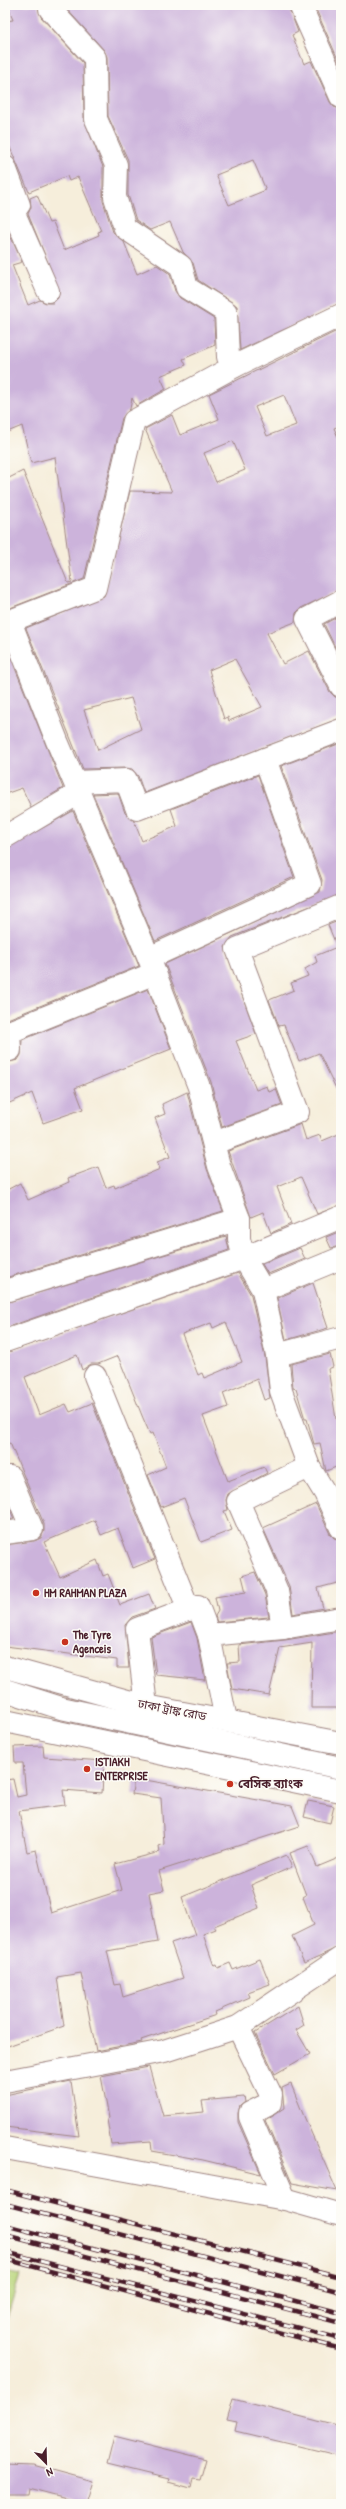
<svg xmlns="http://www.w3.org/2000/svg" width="346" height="2509" viewBox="0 0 346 2509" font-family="'Patrick Hand','Noto Sans Bengali',sans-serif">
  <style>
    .green { fill: #b9d57b; stroke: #827a53 }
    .building { fill: #ccb3db; fill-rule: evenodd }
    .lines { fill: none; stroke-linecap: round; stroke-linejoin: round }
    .minor-casing { stroke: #a08683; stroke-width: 24 }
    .secondary-casing { stroke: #a08683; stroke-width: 24 }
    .minor { stroke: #fff; stroke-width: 22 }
    .secondary { stroke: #fff; stroke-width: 22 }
    .rail-casing { stroke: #4a1f2b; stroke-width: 4.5 }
    .rail { stroke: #fdfcf7; stroke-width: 3; stroke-dasharray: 9; stroke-linecap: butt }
    .poi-dot { fill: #c8321e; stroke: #fdfcf7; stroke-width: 1.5 }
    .labels { text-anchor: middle; stroke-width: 3; stroke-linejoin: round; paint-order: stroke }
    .poi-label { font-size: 12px; font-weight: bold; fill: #4a1f2b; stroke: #fdfcf7; text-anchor: start }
    .street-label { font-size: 12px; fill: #4a1f2b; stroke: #fdfcf7 }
  </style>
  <rect width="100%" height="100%" fill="#fdfcf7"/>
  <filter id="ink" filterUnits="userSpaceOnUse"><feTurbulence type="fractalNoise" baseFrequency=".025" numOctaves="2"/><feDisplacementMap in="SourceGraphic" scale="8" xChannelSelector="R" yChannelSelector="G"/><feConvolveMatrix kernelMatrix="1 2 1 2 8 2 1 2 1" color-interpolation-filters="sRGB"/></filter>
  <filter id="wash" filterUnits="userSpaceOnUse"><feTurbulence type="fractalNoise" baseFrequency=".012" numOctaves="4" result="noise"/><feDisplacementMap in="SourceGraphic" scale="16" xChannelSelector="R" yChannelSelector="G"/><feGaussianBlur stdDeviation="0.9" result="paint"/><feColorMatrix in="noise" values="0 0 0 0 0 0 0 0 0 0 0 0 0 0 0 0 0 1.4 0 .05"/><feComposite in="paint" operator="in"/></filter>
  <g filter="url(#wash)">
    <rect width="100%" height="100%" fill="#f6eedb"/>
    <polygon class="green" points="5,2272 20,2275 5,2324"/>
    <g id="blocks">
      <g class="building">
        <polygon points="7,5 38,5 41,17 83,63 84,120 103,167 103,201 113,232 124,242 137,274 157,265 170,274 175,291 180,298 214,319 215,345 183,359 186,365 160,376 166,389 136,406 132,398 130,409 122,418 84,579 5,610 5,480 23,471 68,583 72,582 55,457 31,463 22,426 5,433 5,224 22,262 12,265 28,305 40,300 46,303 53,303 58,298 60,292 28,214 31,207 30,198 37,195 49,223 53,222 64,250 99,235 98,232 101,231 78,177 69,181 67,176 29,192 5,136 5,21 13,20"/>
        <path d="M63,5H288L298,32L292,35L304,64L311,61L330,102L334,107L341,109V303L240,350L237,306L198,280L193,263L183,252L170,222L150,230L136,220L128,195V160L108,116L107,57L104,50ZM253,160L266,190L229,205L216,175Z"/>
        <polygon points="314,5 341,5 341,66"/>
        <path d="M341,329V425L334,428L341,444V589L301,608L296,613L295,622L267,633L283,664L309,651L330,692L335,697L341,698V718L144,793L138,776L132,769L126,768L83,769L26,628L104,596L130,491L172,492L145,429L172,415L180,435L219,419L209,394ZM284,395L296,425L267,436L255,407ZM233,441L245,470L216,482L204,453ZM235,659L262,707L229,721L228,717L224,719L209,670ZM131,698L141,729L98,750L84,710Z"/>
        <polygon points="341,615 341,644 335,647 324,624"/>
        <polygon points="5,643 63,788 31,807 22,788 5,794"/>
        <polygon points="341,743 341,894 232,937 225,947 256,1034 236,1041 256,1090 267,1086 269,1092 276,1089 282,1105 222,1127 211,1082 165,964 320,892 322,880 281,766"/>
        <polygon points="258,775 294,877 155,941 93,794 118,793 125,813 134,821 142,841 177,826 171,809"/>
        <polygon points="73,811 139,966 5,1020 5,849"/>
        <polygon points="341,920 341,1099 319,1053 299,1061 284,1025 279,1026 269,1000 294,990 291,983 308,976 305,969 317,962 315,956 337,947 328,925"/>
        <polygon points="148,989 171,1049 75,1088 83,1109 43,1123 32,1093 5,1105 5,1063 18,1060 21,1055 22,1040"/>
        <polygon points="187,1092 207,1169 223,1211 5,1278 5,1191 20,1183 28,1200 69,1182 68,1178 98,1167 106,1188 114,1185 115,1188 160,1169 157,1162 170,1157 155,1118 165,1114 162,1104"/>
        <polygon points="301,1124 306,1140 320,1135 322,1141 341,1133 341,1205 317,1214 301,1177 277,1187 291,1224 271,1233 263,1212 251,1217 228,1151"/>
        <polygon points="341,1231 341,1246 331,1248 326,1237"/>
        <polygon points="226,1236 229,1250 5,1328 5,1303"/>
        <polygon points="300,1248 305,1259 268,1274 262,1264"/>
        <path d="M238,1273L251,1295L265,1357L270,1398L264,1400L257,1379L223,1393L228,1407L203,1416L228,1481L264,1467L267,1473L228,1494L226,1500L228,1510L224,1511L232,1530L201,1542L184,1498L161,1507L148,1475L166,1467L153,1433L150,1434L143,1418L118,1356L98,1364H91L82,1370L77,1355L25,1377L39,1415L66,1404L70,1412L92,1403L155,1559L133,1568L118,1528L101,1535L95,1520L44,1542L60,1577L97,1560L103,1576L108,1574L120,1605L149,1594L155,1609L132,1617L125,1625L129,1668H117V1660L5,1646V1545L34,1541L41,1538L44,1531V1524L10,1443L5,1445V1353ZM226,1322L242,1362L204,1378L202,1373L198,1375L182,1334L211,1323L213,1328Z"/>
        <polygon points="313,1283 328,1328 286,1340 277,1298"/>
        <polygon points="330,1354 333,1367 328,1369 336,1419 341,1417 341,1465 326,1471 320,1443 314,1444 307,1419 305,1419 296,1389 293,1388 291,1364"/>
        <polygon points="5,1497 14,1519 5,1520"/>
        <polygon points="316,1504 330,1534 334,1538 341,1540 341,1582 318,1588 323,1608 293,1614 289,1586 263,1528"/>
        <polygon points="255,1572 265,1595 269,1617 217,1622 215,1616 218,1611 215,1597 246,1592 242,1576"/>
        <polygon points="191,1622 197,1638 205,1680 156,1675 151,1637"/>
        <polygon points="341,1631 341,1708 311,1708 312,1643 280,1648 269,1695 232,1689 227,1663 240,1662 239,1645 285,1640"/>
        <polygon points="43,1746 44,1757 104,1761 102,1793 63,1790 65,1805 19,1811 27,1852 36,1850 51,1913 122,1890 115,1864 160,1852 159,1846 164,1844 161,1798 132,1794 134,1778 292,1806 300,1826 159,1871 164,1890 149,1893 158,1942 107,1951 115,1985 120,1984 123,1997 183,1978 171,1943 195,1935 182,1897 286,1855 292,1867 251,1885 259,1908 214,1926 216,1929 203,1934 214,1966 217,1965 218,1968 230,1963 233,1970 260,1959 270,1984 248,1992 250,1997 215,2012 216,2015 141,2040 142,2042 96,2051 81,1973 57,1977 64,2026 5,2047 5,1780 13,1779 17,1797 26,1795 23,1763 15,1763 14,1747"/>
        <polygon points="308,1801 334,1806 330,1823 304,1817"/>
        <polygon points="308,1846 317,1867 341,1857 341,1946 304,1963 292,1936 314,1925 303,1897 306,1895 290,1853"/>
        <polygon points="298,2006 304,2025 296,2030 310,2054 275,2074 255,2033"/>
        <polygon points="149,2067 163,2116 204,2112 202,2101 244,2097 245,2102 240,2106 238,2113 238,2122 261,2174 203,2160 152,2151 151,2141 111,2144 107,2119 109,2118 101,2076"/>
        <polygon points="71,2081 79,2136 5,2127 5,2095"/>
        <polygon points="291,2084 303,2114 337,2191 292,2183 265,2120 284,2108 282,2088"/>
        <polygon points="233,2399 341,2427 341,2456 235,2431 237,2422 227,2420"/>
        <polygon points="114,2436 206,2459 200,2480 193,2479 191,2488 168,2482 169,2479 107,2464"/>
        <polygon points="5,2464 34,2465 93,2481 86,2503 28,2488 27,2494 5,2494"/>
      </g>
    </g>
  </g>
  <g filter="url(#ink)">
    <use href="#blocks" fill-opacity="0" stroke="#a08683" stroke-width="1"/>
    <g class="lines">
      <g class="minor-casing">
        <g id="minor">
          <polyline points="50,5 50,9 95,58 96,119 116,165 115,197 125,228 181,266 187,288 226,312 228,357 235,366"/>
          <polyline points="300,5 341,97"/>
          <polyline points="5,167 19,205 13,211 48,291"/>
          <polyline points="341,601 307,619 341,686"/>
          <polyline points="265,759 341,730"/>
          <polyline points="75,782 126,780 137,809 265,759 310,884 149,958 199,1087 219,1166 239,1219 239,1239 244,1258 263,1290 277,1355 281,1391 309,1467 325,1493 341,1528"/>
          <polyline points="5,837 79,793"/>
          <polyline points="149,958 57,741 10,621 95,588 134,421 235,366 341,315"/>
          <polyline points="5,1051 10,1050 9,1032 155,973"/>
          <polyline points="214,1143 298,1112 237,949 341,906"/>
          <polyline points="263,1290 341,1258"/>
          <polyline points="5,1291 239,1219"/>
          <polyline points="5,1341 244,1258 341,1217"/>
          <polyline points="277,1355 341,1338"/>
          <polyline points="95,1376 189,1610"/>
          <polyline points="309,1467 238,1501 277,1591 283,1628 341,1618"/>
          <polyline points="5,1533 32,1529 10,1477"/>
          <polyline points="146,1706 137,1629 198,1606 209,1635"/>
          <polyline points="226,1720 209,1635 283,1628"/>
          <polyline points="238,2027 271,2095 270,2103 250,2113 250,2117 285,2199"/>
          <polyline points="5,2081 164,2051 238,2027 341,1958"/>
          <polyline points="5,2148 285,2199 341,2215"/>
        </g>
      </g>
      <g class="secondary-casing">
        <g id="secondary">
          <polyline points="5,1667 146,1706 341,1743"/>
          <polyline points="5,1690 61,1708 341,1768"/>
          <polyline points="5,1721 341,1791"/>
        </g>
      </g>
      <use href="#minor" class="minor"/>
      <use href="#secondary" class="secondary"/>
      <g class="rail-casing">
        <g id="rail">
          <polyline points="5,2190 341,2277"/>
          <polyline points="5,2204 341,2292"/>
          <polyline points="5,2225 341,2313"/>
          <polyline points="5,2235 341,2323"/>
          <polyline points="5,2252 341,2339"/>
          <polyline points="5,2259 341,2349"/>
        </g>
      </g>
      <use href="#rail" class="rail"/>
    </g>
  </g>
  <g class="poi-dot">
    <circle cx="36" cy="1593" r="4"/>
    <circle cx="65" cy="1642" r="4"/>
    <circle cx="87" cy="1769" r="4"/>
    <circle cx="230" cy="1784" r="4"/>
  </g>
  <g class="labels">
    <g class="poi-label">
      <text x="44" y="1597">HM RAHMAN PLAZA</text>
      <text x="73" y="1639">The Tyre<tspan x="73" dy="14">Agenceis</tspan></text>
      <text x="95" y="1766">ISTIAKH<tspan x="95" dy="14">ENTERPRISE</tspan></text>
      <text x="238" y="1788">বেসিক ব্যাংক</text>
    </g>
    <g class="street-label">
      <text transform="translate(172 1710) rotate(11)" y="4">ঢাকা ট্রাঙ্ক রোড</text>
    </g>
  </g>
  <rect width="346" height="2509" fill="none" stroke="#fdfcf7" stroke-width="20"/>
  <g transform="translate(46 2463) rotate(157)" stroke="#fdfcf7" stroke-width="3" paint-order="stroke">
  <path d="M0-3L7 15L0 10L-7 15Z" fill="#4a1f2b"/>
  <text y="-6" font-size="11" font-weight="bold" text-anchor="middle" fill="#4a1f2b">N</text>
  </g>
</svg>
